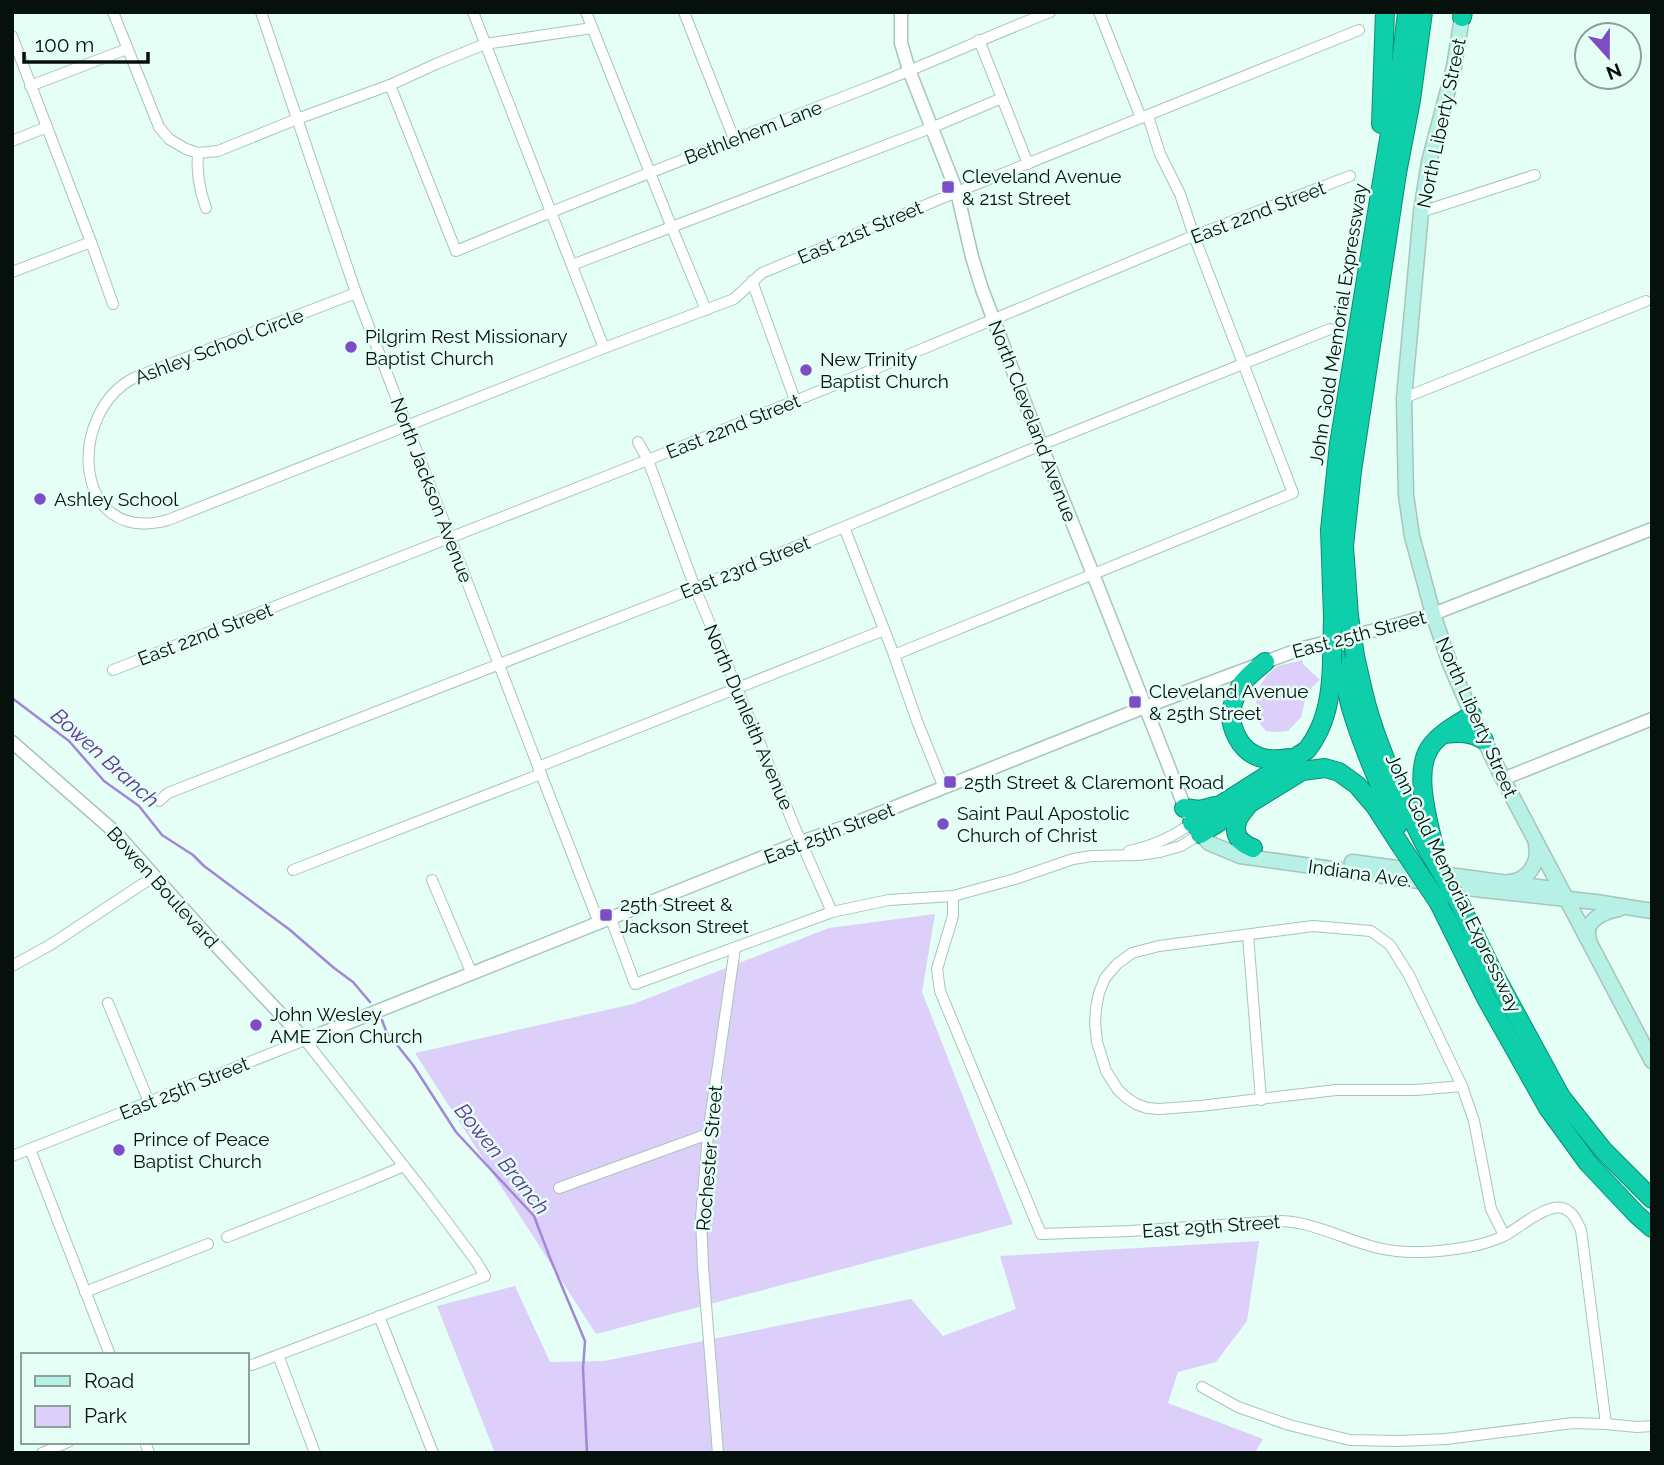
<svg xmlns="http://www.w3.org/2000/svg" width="1664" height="1465" viewBox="0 0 1664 1465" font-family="Raleway,sans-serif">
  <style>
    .green { fill: #dcd0fb }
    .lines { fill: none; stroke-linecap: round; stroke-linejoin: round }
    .stream { stroke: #a287d8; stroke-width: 2.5 }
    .minor-casing { stroke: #a7c5bb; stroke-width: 12 }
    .tertiary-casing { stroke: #a7c5bb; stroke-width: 15 }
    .secondary-casing { stroke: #a7c5bb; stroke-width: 17 }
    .motorway-casing { stroke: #0c8c73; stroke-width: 20 }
    .minor { stroke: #fff; stroke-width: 10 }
    .tertiary { stroke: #fff; stroke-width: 12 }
    .secondary { stroke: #b7f1e6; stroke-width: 14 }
    .motorway { stroke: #0fcfaa; stroke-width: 18 }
    .motorway-bridge-casing { stroke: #0c8c73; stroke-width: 20; stroke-linecap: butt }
    .motorway-bridge { stroke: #0fcfaa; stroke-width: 18 }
    .poi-dot { fill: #7c4dc6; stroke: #e5fef6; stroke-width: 2.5 }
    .labels { text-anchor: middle; stroke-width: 5; stroke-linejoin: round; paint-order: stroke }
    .street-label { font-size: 19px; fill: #06100d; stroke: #e5fef6 }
    .poi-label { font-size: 19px; fill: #06100d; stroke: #e5fef6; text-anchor: start }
    .water-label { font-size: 21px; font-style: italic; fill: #5d3796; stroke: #e5fef6 }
  </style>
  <rect width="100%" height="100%" fill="#e5fef6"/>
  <g class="green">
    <path d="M1302,659L1303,664L1320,680L1307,692L1301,717L1288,731L1276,732L1266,731L1260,724L1255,695C1262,682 1270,666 1286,664C1293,662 1296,663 1302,659Z"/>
    <polygon points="935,914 922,992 1013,1224 596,1334 415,1053 633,1004 829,928"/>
    <polygon points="1259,1241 1247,1321 1216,1362 1178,1372 1168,1403 1263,1439 1255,1453 495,1453 437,1306 515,1286 550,1362 604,1361 911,1299 943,1336 1016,1309 1000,1256"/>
  </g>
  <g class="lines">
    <g class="stream">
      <polyline points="12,698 69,741 104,781 139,806 162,835 193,855 204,866 290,930 334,968 353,982 370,1002"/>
      <polyline points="382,1020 386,1031 413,1065 456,1132 534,1216 550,1258 585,1341 583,1369 587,1453"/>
    </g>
    <g class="minor-casing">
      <g id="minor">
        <polyline points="113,12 159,127 169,139 186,149 198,153 218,151 297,119 390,85 436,64 485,44 592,28"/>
        <polyline points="261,12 356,293 541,774 599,923"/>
        <polyline points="473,12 604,348"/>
        <polyline points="586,12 672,228 706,310"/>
        <polyline points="684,12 734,139"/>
        <polyline points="1099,12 1141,118"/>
        <polyline points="12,36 91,242 113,304"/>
        <polyline points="979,40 1028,164"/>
        <path d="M390,85L456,251C593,194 731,141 869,87C930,63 989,36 1050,12"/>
        <polyline points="30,86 127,49"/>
        <polyline points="12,141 47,127"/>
        <path d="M198,153C196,173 199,189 206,208"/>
        <polyline points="1421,212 1535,175"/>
        <polyline points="572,265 931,128 1002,98"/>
        <polyline points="12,272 91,242"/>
        <polyline points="752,281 795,400"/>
        <path d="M356,293L136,377C66,410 71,547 168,520L604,348L734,299L762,273L957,192L1359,30"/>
        <polyline points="1404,398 1646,301"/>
        <polyline points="638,442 648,460 695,588 801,842 832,912"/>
        <polyline points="844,527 894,655 917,721 944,788"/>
        <polyline points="894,655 1293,493 1194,236 1180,194 1160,154 1148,116"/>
        <polyline points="113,670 648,460 872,370 1186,239 1350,176"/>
        <polyline points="538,767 884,630"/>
        <polyline points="159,801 168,793 695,588 844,527 1041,445 1330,329"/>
        <path d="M1129,851C1152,846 1173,837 1192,823"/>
        <polyline points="293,870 541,774"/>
        <polyline points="432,880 472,974"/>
        <path d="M953,896V916L937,969L940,991L1041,1234L1130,1231L1281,1221C1314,1222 1345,1240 1378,1248C1408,1255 1438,1252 1468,1247C1480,1245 1493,1241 1504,1236C1519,1228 1549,1201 1565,1209C1574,1213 1577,1222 1581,1230L1606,1424"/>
        <polyline points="611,919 635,984 832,912 889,900 953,896 1015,879 1073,859 1092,856 1138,855 1160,852 1181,846 1200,834"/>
        <polyline points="1248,935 1261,1100"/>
        <polyline points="12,966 50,945 153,877"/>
        <polyline points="108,1003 149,1102"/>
        <polyline points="1462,1086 1416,1090 1336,1090 1200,1106 1159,1109 1147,1108 1136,1104 1127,1098 1118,1090 1106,1071 1097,1042 1095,1023 1096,1008 1099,993 1105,978 1117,964 1132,953 1159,946 1313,926 1371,931 1390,945 1409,975 1462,1086 1474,1121 1491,1209 1504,1235"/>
        <polyline points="30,1149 110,1355"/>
        <polyline points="12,1156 305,1040 429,1198 476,1261 485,1276 252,1365"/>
        <polyline points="559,1188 708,1134"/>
        <polyline points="227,1237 364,1183 404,1166"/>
        <polyline points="85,1292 208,1244"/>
        <polyline points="379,1316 433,1453"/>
        <polyline points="278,1355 315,1453"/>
        <polyline points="1202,1387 1238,1407 1289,1425 1350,1440 1398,1441 1446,1439 1573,1423 1606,1424 1637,1427 1652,1426"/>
        <polyline points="145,1442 149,1453"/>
        <polyline points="42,1453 68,1442"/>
        <polyline points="718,1453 703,1267 701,1218 708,1134 735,948"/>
      </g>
    </g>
    <g class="tertiary-casing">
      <g id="tertiary">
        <polyline points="901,12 901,43 909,70 957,192 972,257 982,289 1041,445 1093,574 1187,813"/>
        <polyline points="12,742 116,833 211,940 305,1040 801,842 850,825 1145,707 1265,662 1303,648 1396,625 1433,614 1652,529"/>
        <polyline points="1503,779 1652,719"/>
      </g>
    </g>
    <g class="secondary-casing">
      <g id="secondary">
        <polyline points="1461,12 1462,17 1454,67 1429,162 1421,212 1404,398 1406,495 1412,536 1433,614 1450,664 1472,715 1503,779 1652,1061"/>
        <polyline points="1195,827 1209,843 1240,856 1483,890 1596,902 1652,911"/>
        <polyline points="1352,862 1561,890"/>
        <path d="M1509,882C1528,881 1540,862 1536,845"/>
        <path d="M1589,939C1582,921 1605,911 1619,909"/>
      </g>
    </g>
    <g class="motorway-casing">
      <g id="motorway">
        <polyline points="1462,17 1463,12"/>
        <polyline points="1381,124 1385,12"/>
        <polyline points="1349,616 1344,546 1352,471 1397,173 1411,100 1423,12"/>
        <polyline points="1333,617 1330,530 1339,444 1400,72 1407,12"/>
        <path d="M1355,656C1360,677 1364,699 1371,720C1385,764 1404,804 1425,845"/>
        <path d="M1340,660C1344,676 1347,692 1351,708C1363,748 1380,787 1398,825"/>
        <path d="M1265,662C1257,669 1247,676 1241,685C1236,694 1231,706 1231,716C1231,723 1234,731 1237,737C1248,758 1267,762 1288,758"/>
        <path d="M1444,734C1460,732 1471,732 1484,740"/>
        <polyline points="1184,808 1200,810 1215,806"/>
        <path d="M1246,808C1232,823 1231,840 1253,848"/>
        <path d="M1192,823L1307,750C1327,724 1331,695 1332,663"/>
        <polyline points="1200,834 1302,771 1325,768 1339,772 1357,785 1375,806 1399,843"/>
        <path d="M1434,847C1428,820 1414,774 1429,749C1438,734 1458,724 1472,715"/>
        <polyline points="1439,903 1486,998 1548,1108 1588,1163 1637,1215 1652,1228"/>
        <polyline points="1461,906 1493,972 1561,1097 1603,1150 1652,1199"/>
      </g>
    </g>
    <use href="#minor" class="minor"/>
    <use href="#tertiary" class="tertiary"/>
    <use href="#secondary" class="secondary"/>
    <use href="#motorway" class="motorway"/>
    <g class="motorway-bridge-casing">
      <g id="motorway-bridge">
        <polyline points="1349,616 1355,656"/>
        <polyline points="1332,663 1333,617"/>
        <polyline points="1399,843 1439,903"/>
        <polyline points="1425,845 1461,906"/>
      </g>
    </g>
    <use href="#motorway-bridge" class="motorway-bridge"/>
  </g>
  <g class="poi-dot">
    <rect x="941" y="180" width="14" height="14" rx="3.5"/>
    <circle cx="351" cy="347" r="7"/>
    <circle cx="806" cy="370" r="7"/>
    <circle cx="40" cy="499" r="7"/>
    <rect x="1128" y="695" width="14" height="14" rx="3.5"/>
    <rect x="943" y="775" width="14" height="14" rx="3.5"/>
    <circle cx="943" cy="824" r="7"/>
    <rect x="599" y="908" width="14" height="14" rx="3.5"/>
    <circle cx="256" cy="1025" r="7"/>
    <circle cx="119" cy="1150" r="7"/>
  </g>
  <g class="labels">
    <g class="street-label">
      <text transform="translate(1441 123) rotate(-78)" y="7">North Liberty Street</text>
      <text transform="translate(753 132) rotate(-21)" y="7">Bethlehem Lane</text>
      <text transform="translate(1258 212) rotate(-21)" y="7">East 22nd Street</text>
      <text transform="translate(860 232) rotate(-23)" y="7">East 21st Street</text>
      <text transform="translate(1338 324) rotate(-81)" y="7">John Gold Memorial Expressway</text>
      <text transform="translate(219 346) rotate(-21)" y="7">Ashley School Circle</text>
      <text transform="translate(1033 421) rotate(69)" y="7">North Cleveland Avenue</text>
      <text transform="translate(733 426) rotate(-22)" y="7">East 22nd Street</text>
      <text transform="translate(432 490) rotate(69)" y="7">North Jackson Avenue</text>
      <text transform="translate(745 567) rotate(-22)" y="7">East 23rd Street</text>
      <text transform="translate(205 634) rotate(-21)" y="7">East 22nd Street</text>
      <text transform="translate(1359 634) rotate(-15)" y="7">East 25th Street</text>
      <text transform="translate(749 717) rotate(67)" y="7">North Dunleith Avenue</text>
      <text transform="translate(1477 717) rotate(66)" y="7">North Liberty Street</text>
      <text transform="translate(829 833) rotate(-21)" y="7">East 25th Street</text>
      <text transform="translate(1360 873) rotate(8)" y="7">Indiana Ave.</text>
      <text transform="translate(1454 883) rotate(64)" y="7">John Gold Memorial Expressway</text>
      <text transform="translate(163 887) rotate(48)" y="7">Bowen Boulevard</text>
      <text transform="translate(184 1088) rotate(-22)" y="7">East 25th Street</text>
      <text transform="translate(709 1158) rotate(-85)" y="7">Rochester Street</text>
      <text transform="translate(1211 1226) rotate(-4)" y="7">East 29th Street</text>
    </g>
    <g class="poi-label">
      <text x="962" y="183">Cleveland Avenue<tspan x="962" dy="22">&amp; 21st Street</tspan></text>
      <text x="365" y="343">Pilgrim Rest Missionary<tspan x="365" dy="22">Baptist Church</tspan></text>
      <text x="820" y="366">New Trinity<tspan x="820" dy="22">Baptist Church</tspan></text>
      <text x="54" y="506">Ashley School</text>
      <text x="1149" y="698">Cleveland Avenue<tspan x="1149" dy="22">&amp; 25th Street</tspan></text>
      <text x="964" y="789">25th Street &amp; Claremont Road</text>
      <text x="957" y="820">Saint Paul Apostolic<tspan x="957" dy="22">Church of Christ</tspan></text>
      <text x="620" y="911">25th Street &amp;<tspan x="620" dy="22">Jackson Street</tspan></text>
      <text x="270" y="1021">John Wesley<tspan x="270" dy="22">AME Zion Church</tspan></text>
      <text x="133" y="1146">Prince of Peace<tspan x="133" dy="22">Baptist Church</tspan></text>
    </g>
    <g class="water-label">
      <text transform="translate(105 758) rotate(42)" y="7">Bowen Branch</text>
      <text transform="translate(502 1159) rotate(51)" y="7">Bowen Branch</text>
    </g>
  </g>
  <rect width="1664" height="1465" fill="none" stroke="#06100d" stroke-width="28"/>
  <rect x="21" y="1353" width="228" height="91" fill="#e5fef6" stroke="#8c9f99" stroke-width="2"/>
  <rect x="35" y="1376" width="35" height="10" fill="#b7f1e6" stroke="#8c9f99" stroke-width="2"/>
  <text x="84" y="1388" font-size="21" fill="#06100d">Road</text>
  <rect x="35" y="1406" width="35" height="21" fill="#dcd0fb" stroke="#8c9f99" stroke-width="2"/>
  <text x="84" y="1423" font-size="21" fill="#06100d">Park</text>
  <g transform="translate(1608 56) rotate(159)"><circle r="33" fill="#e5fef6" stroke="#8c9f99" stroke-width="2"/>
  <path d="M0-5L12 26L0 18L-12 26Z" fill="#7c4dc6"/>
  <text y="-10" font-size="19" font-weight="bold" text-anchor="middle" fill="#06100d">N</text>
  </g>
  <path d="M24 52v10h124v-10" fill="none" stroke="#06100d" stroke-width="3.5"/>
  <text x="35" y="52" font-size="21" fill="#06100d" stroke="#e5fef6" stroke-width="5" paint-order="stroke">100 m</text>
</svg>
